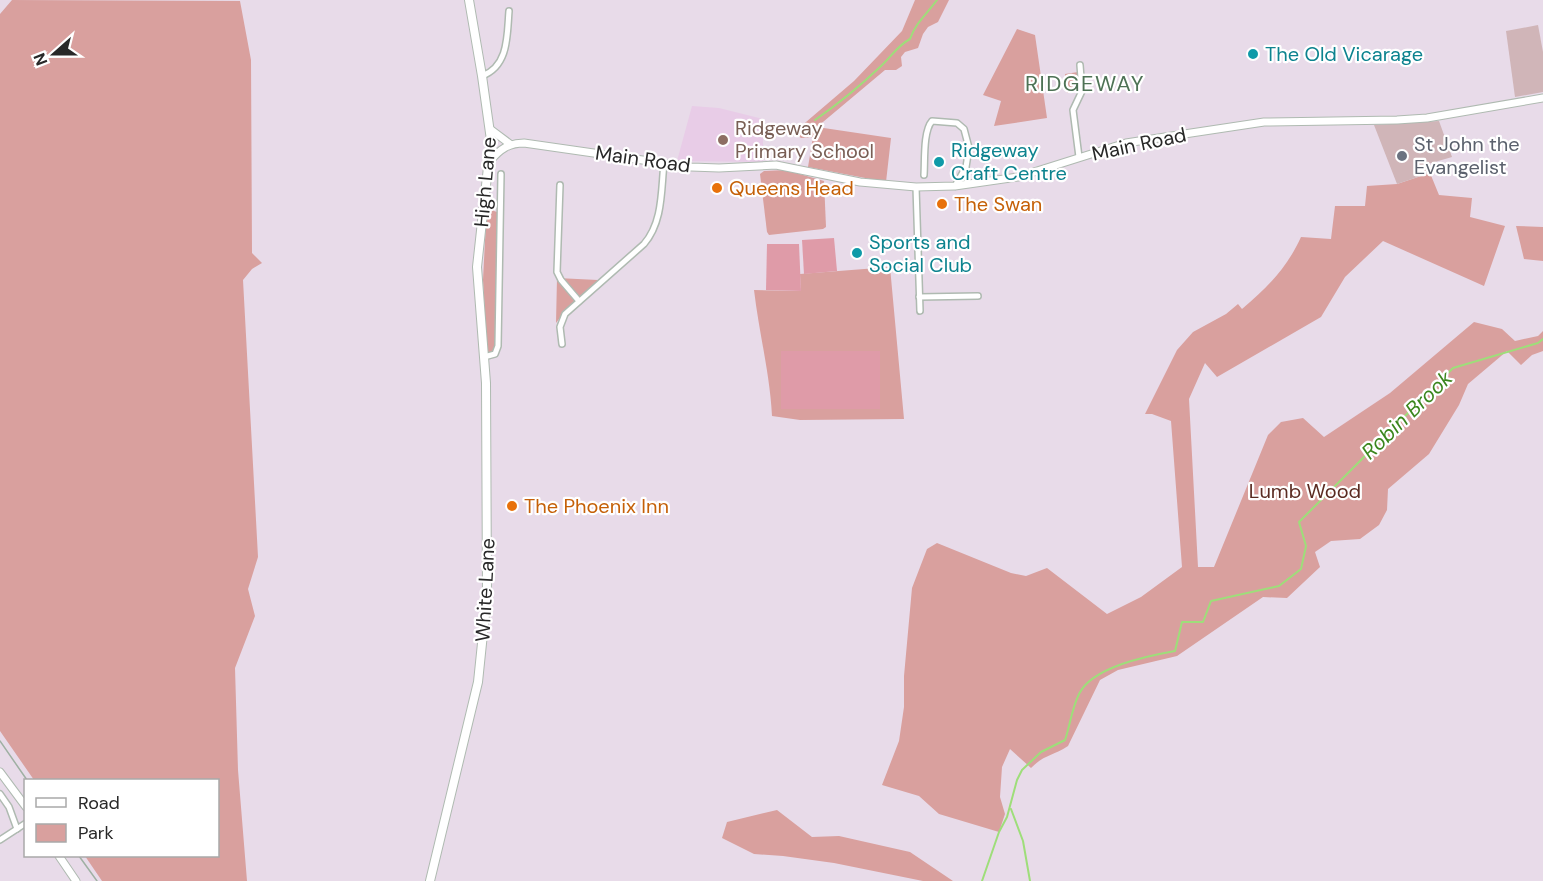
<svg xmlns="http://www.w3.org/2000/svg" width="1543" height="881" viewBox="0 0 1543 881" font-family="'DM Sans',sans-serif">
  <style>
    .education { fill: #e8cce7 }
    .green { fill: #d9a09e }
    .cemetery { fill: #d0b5b8 }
    .pitch { fill: #df9ba8 }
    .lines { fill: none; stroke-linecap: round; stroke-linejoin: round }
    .stream { stroke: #9ede7a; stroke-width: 2 }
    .minor-casing { stroke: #afbab1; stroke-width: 8 }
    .tertiary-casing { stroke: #afbab1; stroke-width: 9 }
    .secondary-casing { stroke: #afbab1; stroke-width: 10 }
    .minor { stroke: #fff; stroke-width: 5 }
    .tertiary { stroke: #fff; stroke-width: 7 }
    .secondary { stroke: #fff; stroke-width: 8 }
    .tram { stroke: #9fb0a3; stroke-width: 1.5 }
    .culture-dot { fill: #0f9aa8; stroke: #fff; stroke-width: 2 }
    .education-dot { fill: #8d6e63; stroke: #fff; stroke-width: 2 }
    .worship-dot { fill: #6b7280; stroke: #fff; stroke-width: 2 }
    .food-dot { fill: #e8710a; stroke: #fff; stroke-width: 2 }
    .labels { text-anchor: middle; stroke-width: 4.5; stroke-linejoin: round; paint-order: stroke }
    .culture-label { font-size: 20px; fill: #0d838f; stroke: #fff; text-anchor: start }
    .education-label { font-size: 20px; fill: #785e54; stroke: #fff; text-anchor: start }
    .street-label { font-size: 20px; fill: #282828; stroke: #fff }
    .worship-label { font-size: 20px; fill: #5b616d; stroke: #fff; text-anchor: start }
    .food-label { font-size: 20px; fill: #c56008; stroke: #fff; text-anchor: start }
    .park-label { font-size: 20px; fill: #5b2b22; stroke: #fff }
    .water-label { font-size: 21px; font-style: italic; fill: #3b861d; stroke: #fff }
    .quarter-label { font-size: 22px; letter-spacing: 1.5px; fill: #4e7255; stroke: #fff }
  </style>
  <rect width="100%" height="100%" fill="#e8dbe9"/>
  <polygon class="education" points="692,106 719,108 763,119 763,162 677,161"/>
  <g class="green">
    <polygon points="12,0 240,1 251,60 252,253 262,263 252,269 243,280 258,557 248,589 255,616 235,668 238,770 247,881 102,881 85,856 218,856 218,780 34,780 0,731 0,14"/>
    <polygon points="915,0 949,0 938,22 928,27 923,34 918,48 905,52 901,57 902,66 896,70 885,70 817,127 891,138 886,182 808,167 813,137 801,138 789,126 799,128 854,81 902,31"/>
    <polygon points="1017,29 1035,35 1047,118 994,126 1001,101 983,95"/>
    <polygon points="1078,72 1079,91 1067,93 1065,74"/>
    <polygon points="786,170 824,181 826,227 823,229 769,235 767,232 760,174 764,171"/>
    <path d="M1430,173L1439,195L1472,198L1470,217L1505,226L1484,286L1383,241L1345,277L1321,317L1217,377L1205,363L1189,399L1198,567H1214L1268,435L1281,422L1303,418L1324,437L1390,393L1474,322L1502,329L1515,341L1538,336L1543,331V351L1532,355L1521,365L1507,351L1468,384L1459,405L1429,454L1388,489L1387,510L1379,525L1360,539L1331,541L1315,552L1320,567L1287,598L1263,597L1177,656L1118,670L1100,680L1068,746C1053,756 1045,754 1031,768L1010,749L1002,767L1000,797L1005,814L999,832L939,814L919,796L882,785L899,741L904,707V676L912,588L927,549L937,543L1011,573L1026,576L1047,568L1107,614L1141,597L1182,567L1171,421L1152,414H1145L1177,350L1193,332L1226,314L1238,304L1242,309C1267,288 1287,268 1301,237L1331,239L1335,206H1365L1367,186L1397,184Z"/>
    <polygon points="487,202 493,202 494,211 497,212 496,347 491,354 487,352 483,280"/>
    <polygon points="1516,226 1543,227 1543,261 1524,259"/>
    <path d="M890,267L904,419L800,420L772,416C770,374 759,333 754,290L801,291L800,274Z"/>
    <polygon points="557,278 598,280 562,315 556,323"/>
    <polygon points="777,810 812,837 839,836 910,852 953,881 923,881 834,863 783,856 754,854 722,838 727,822"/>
  </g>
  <g class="cemetery">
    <polygon points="1538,25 1543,52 1543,92 1515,97 1506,31"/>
    <polygon points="1439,121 1452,157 1428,164 1430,173 1397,184 1374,125"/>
  </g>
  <g class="pitch">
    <polygon points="834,238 837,271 804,274 802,240"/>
    <polygon points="767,244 799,244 801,291 766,290"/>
    <rect x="781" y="351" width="99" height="58"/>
  </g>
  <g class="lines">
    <g class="stream">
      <path d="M815,120C838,104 860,86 880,67C891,57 897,46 910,39C916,22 927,14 937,0"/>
      <polyline points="1011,809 1023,841 1030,881"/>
      <path d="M982,881L999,832L1007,817L1017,780L1022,770L1041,752L1065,740C1070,725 1072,708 1079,694C1092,667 1147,656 1175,651L1182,622H1203L1211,601L1279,586L1301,569L1306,546L1299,522L1453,368L1538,343L1543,339"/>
    </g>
    <g class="minor-casing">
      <g id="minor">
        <path d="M482,76C509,66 507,35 509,11"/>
        <polyline points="1079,157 1073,110 1082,91 1080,65"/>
        <path d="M924,175C925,161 923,131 932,121L957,123L964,129L969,148L966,167L955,186"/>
        <polyline points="560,185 557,272 561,280 579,301"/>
        <polyline points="916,187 920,311"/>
        <polyline points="919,297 978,296"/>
        <path d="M562,344L560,327L565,314L644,244C663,222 661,191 664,163"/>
        <polyline points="484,357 495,354 498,346 501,174"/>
        <polyline points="0,794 9,807 17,829"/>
        <polyline points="0,840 26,823"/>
      </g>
    </g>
    <g class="tertiary-casing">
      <g id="tertiary">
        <polyline points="490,129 510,144"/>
        <path d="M490,161C500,149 509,143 524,143L691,167L719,168L776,165L860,182L916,187L955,186L1018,177L1126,143L1191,133L1264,122L1397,120L1427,118L1543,98"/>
        <polyline points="0,772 26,807"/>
        <polyline points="59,856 76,881"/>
      </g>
    </g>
    <g class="secondary-casing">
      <polyline id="secondary" points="430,881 478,682 487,595 486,383 477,267 491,140 482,76 469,0"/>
    </g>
    <use href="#minor" class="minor"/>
    <use href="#tertiary" class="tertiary"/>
    <use href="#secondary" class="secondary"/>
    <g class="tram">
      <polyline points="0,741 27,780"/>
      <polyline points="79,856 97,881"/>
    </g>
  </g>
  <g class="culture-dot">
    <circle cx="1253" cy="54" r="6"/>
    <circle cx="939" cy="162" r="6"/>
    <circle cx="857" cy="253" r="6"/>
  </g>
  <circle class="education-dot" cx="723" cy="140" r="6"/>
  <circle class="worship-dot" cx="1402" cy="156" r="6"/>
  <g class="food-dot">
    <circle cx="717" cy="188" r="6"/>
    <circle cx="942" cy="204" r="6"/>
    <circle cx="512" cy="506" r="6"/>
  </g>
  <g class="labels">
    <g class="culture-label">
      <text x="1265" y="61">The Old Vicarage</text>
      <text x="951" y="157">Ridgeway<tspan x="951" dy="23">Craft Centre</tspan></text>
      <text x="869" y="249">Sports and<tspan x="869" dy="23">Social Club</tspan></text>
    </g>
    <g class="education-label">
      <text x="735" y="135">Ridgeway<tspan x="735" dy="23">Primary School</tspan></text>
    </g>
    <g class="street-label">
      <text transform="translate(1139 144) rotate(-12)" y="7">Main Road</text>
      <text transform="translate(643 159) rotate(8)" y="7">Main Road</text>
      <text transform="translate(485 182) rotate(-85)" y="7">High Lane</text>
      <text transform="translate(485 590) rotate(-87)" y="7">White Lane</text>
    </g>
    <g class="worship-label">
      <text x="1414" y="151">St John the<tspan x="1414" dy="23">Evangelist</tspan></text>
    </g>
    <g class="food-label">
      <text x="729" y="195">Queens Head</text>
      <text x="954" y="211">The Swan</text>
      <text x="524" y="513">The Phoenix Inn</text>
    </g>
    <g class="park-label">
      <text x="1305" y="498">Lumb Wood</text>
    </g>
    <g class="water-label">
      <text transform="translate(1407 415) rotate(-44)" y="7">Robin Brook</text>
    </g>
    <g class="quarter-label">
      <text x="1085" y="91">RIDGEWAY</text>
    </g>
  </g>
  <rect x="24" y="779" width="195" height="78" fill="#ffffff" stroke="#a9a9a9" stroke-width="1.5"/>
  <rect x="36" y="798" width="30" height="9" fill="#ffffff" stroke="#a9a9a9" stroke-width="1.5"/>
  <text x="78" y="809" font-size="18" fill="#282828">Road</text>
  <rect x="36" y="824" width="30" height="18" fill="#d9a09e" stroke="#a9a9a9" stroke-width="1.5"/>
  <text x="78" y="839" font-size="18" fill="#282828">Park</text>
  <g transform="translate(54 54) rotate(249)" stroke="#ffffff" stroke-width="4.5" paint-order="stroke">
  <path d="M0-4.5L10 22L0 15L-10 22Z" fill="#282828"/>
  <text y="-9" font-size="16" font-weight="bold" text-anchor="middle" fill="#282828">N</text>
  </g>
</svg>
